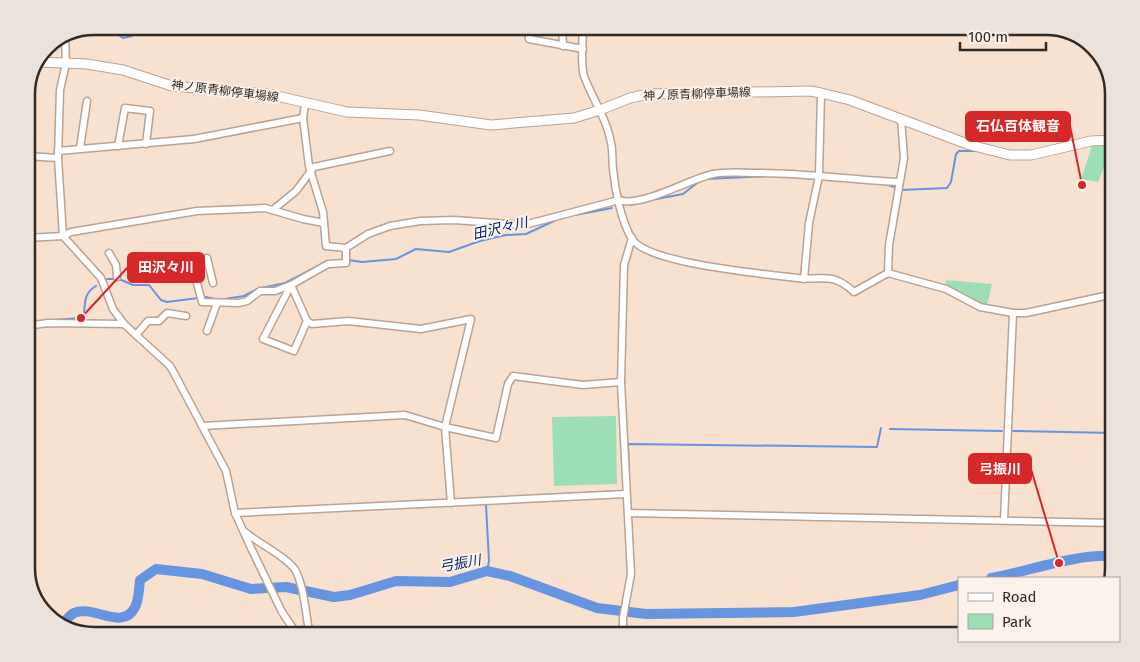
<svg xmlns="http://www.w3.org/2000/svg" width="1140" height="662" viewBox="0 0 1140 662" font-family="'Fira Sans','Noto Sans JP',sans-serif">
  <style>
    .green { fill: #9ddfb4 }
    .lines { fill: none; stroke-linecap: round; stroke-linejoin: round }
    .stream { stroke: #6594e1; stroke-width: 2 }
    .river { stroke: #6594e1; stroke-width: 10 }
    .minor-casing { stroke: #b9a292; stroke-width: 9 }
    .major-casing { stroke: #b9a292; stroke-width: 11 }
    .minor { stroke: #fff; stroke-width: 6 }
    .major { stroke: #fff; stroke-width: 9 }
    .labels { text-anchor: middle; stroke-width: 4; stroke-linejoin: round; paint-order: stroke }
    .street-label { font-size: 12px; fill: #332a24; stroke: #fbf2eb }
    .water-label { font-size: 14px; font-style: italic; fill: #00286a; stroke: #fbf2eb }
    .rim { fill: none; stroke: #332a24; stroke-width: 2.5 }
    .leader { fill: none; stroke: #d62828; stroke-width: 2 }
    .callout-dot { fill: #d62828; stroke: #fbf2eb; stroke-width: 2 }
    .callout { fill: #d62828; stroke: #d62828; stroke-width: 2 }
    .callout-label { font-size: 14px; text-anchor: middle; font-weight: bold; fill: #fff }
  </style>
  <rect width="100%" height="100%" fill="#f9e1d0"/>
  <g class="green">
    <polygon points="1114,143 1114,169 1104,168 1098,182 1081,179 1092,146"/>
    <polygon points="947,280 992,284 988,302 984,307 943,286"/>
    <polygon points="616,416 617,484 554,486 552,417"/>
  </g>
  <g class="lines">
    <g class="stream">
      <polyline points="106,26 123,38 132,36 139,26"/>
      <polyline points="705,179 768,176"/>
      <polyline points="885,184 897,188"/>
      <polyline points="901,190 947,188 951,182 956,154 959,151 978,151"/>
      <polyline points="646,201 683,194 701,180"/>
      <polyline points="575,215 612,208"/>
      <polyline points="348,260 362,262 396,259 416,249 449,252 480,241 506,235 526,234 556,220"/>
      <polyline points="107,279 119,279 133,285 149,285 161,300 167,302 206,297 218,300 244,296 257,289 285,283 324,263 344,260"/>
      <path d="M26,322L81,318L84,315C85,302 84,293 96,286"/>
      <polyline points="890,429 1002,431"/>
      <polyline points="1013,431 1114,433"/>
      <polyline points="629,475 628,444 877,447 881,428"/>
      <polyline points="486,498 620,491"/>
      <polyline points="486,505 489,561 487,571"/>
    </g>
    <g class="river">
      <path d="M991,578C1031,571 1073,554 1114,556"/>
      <path d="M61,627C65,622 69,615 74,613C93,604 123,632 135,607C139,600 139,588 140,580L156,569L202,574L251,589L286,587L334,597L350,595L396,581L450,582L487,571L510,576L597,608L646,614L794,612L920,595L959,585"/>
    </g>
    <g class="minor-casing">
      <g id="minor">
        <polyline points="528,26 529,39 583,49"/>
        <polyline points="562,26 563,46"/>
        <path d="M583,26C583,41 580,62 584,76C592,98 607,119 611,143C613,151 612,161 613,169C615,190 621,221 632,239C648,264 766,274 797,278C823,281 831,271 854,292L888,273L946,289L980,307L1013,313H1026L1114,294"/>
        <polyline points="65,38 66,63 60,90 58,158 63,236 101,278 113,309 124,324 170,366 174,373 226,471 235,513 251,548 282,612 298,636"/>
        <path d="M305,104L303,118L309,166L323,212L326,246L346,248L368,234L390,226L420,221L454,220L524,225L619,200C641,208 689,179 713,174C728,171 744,173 759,173C806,173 852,180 899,182"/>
        <polyline points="118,146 125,108 150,111 146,144"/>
        <polyline points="80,148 87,101"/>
        <polyline points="58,151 194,139 303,118"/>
        <polyline points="26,156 58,158"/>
        <polyline points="274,209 296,191 314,167 390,151"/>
        <polyline points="26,238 63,236 71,232 197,211 265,208 303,219 324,223"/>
        <polyline points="346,248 346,263 328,264 291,285 307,321 312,324 348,321 421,329 471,319 445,427 451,503"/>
        <polyline points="109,253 116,265 117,277"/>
        <polyline points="207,258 213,283"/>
        <polyline points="193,268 202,302 239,303 247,301 260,291 275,291 291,285"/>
        <polyline points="888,273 889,245 904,158 901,119"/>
        <polyline points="804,279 809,223 819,176 821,93"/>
        <polyline points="291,285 263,339 294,351 307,321"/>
        <polyline points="26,326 48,323 124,324"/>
        <polyline points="207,331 217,303"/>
        <polyline points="136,335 148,321 159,321 167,313 186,316"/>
        <polyline points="202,426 405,415 445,427 496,438 508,384 513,376 583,385 621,382"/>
        <polyline points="235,513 626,494"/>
        <polyline points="628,513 1114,523"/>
        <polyline points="1004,520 1013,313"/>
        <path d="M245,532C258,543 283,555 293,567C303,578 306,615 309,631"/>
        <polyline points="623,636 623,618 631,574 621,382 624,265 632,238"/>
      </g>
    </g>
    <g class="major-casing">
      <polyline id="major" points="39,62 87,64 123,70 172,86 268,94 347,112 419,115 491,125 574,118 600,110 630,98 648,94 810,91 821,93 850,100 970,145 1010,155 1031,155 1091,141 1114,140"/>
    </g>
    <use href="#minor" class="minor"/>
    <use href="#major" class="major"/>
  </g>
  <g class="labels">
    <g class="street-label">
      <text transform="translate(225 91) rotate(7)" y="4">神ノ原青柳停車場線</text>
      <text transform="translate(697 94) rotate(-2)" y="4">神ノ原青柳停車場線</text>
    </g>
    <g class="water-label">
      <text transform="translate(500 228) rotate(-13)" y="5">田沢々川</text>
      <text transform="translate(460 563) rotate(-10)" y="5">弓振川</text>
    </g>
  </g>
  <path d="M0 0H1140V662H0ZM94 35H1046A59 59 0 0 1 1105 94V568A59 59 0 0 1 1046 627H94A59 59 0 0 1 35 568V94A59 59 0 0 1 94 35Z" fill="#ebe2db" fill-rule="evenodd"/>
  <path class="rim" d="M94 35H1046A59 59 0 0 1 1105 94V568A59 59 0 0 1 1046 627H94A59 59 0 0 1 35 568V94A59 59 0 0 1 94 35Z"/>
  <path class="leader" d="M1082 185L1070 126M81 318L128 267M1059 563L1031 469"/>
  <g class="callout-dot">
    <circle cx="1082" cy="185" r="5"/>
    <circle cx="81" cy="318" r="5"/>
    <circle cx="1059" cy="563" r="5"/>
  </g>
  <g class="callout">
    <rect x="966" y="112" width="104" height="29" rx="5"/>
    <rect x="128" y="253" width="76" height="29" rx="5"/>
    <rect x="969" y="454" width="62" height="29" rx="5"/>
  </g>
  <g class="callout-label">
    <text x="1018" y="131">石仏百体観音</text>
    <text x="166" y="272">田沢々川</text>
    <text x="1000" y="474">弓振川</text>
  </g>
  <rect x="958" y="577" width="162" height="65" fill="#fbf2eb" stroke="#aba29b"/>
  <rect x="968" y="593" width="25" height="8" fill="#ffffff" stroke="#aba29b"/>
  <text x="1002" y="602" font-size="15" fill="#332a24">Road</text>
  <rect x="968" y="614" width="25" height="15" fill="#9ddfb4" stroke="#aba29b"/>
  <text x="1002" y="627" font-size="15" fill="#332a24">Park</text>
  <path d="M960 42v8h86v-8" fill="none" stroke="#332a24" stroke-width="2.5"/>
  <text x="968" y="42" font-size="15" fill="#332a24" stroke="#fbf2eb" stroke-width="4" paint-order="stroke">100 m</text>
</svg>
